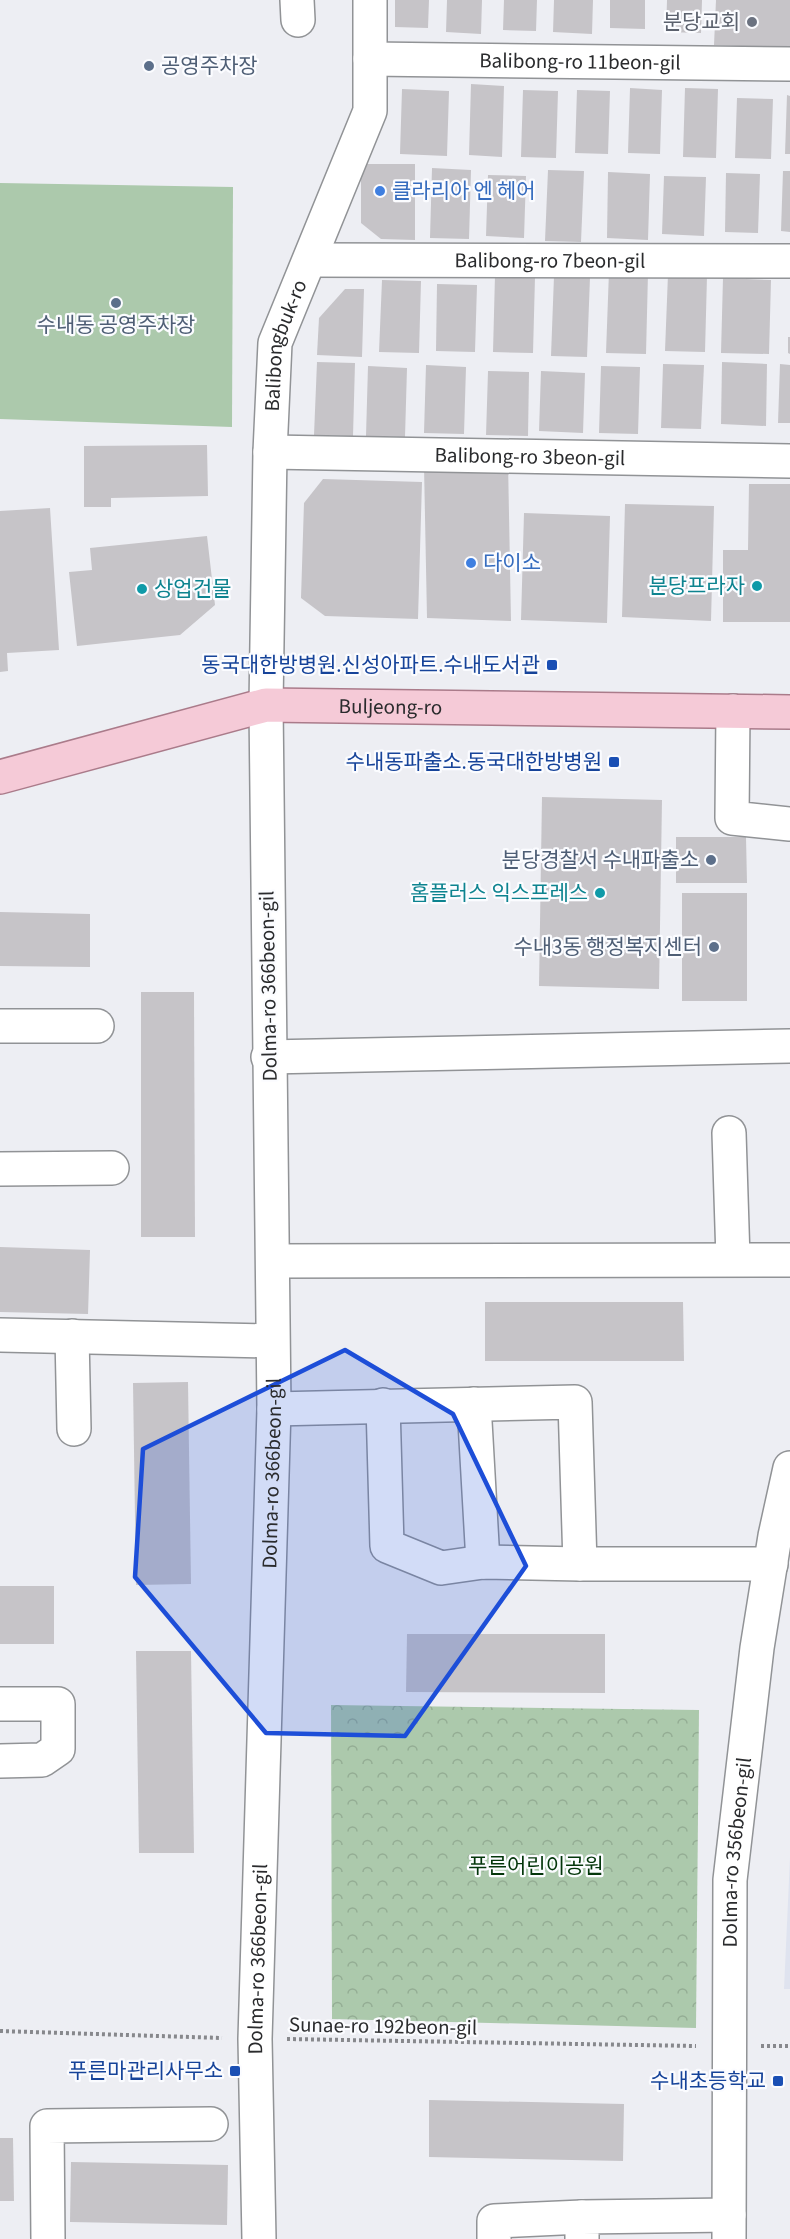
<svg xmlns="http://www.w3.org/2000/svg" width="790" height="2239" viewBox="0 0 790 2239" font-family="'Source Sans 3','Noto Sans KR',sans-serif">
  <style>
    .built { fill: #dfe3ef }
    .grass { fill: #acc9ac }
    .park { fill: url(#park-crowns) }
    .building { fill: #c6c4c8 }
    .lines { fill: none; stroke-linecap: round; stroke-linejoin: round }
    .minor-casing { stroke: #919396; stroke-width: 36 }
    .major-casing { stroke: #aa7b8a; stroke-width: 36 }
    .path { stroke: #87888c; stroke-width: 4; stroke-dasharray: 3 3; stroke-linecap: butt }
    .minor { stroke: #fff; stroke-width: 33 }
    .major { stroke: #f5cad7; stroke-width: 33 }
    .marked { fill: #1d4ed8; fill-opacity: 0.2; stroke: #1d4ed8; stroke-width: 4.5; stroke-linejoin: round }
    .worship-dot { fill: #6b7280; stroke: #fbfcff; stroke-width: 2 }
    .service-dot { fill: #5c6f8a; stroke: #fbfcff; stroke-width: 2 }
    .shop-dot { fill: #3f7fe0; stroke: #fbfcff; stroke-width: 2 }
    .culture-dot { fill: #0f9aa8; stroke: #fbfcff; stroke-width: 2 }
    .transit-dot { fill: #1a4fb4; stroke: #fbfcff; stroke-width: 2 }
    .labels { text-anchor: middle; stroke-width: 4.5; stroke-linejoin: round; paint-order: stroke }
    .worship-label { font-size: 21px; fill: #5b616d; stroke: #fbfcff; text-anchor: end }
    .street-label { font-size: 21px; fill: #2a2b2d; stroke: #fbfcff }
    .service-label { font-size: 21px; fill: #4e5e75; stroke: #fbfcff; text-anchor: end }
    .shop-label { font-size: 21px; fill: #366cbe; stroke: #fbfcff; text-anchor: start }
    .culture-label { font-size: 21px; fill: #0d838f; stroke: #fbfcff; text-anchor: end }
    .transit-label { font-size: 21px; fill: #164399; stroke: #fbfcff; text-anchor: end }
    .park-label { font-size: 21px; fill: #03360a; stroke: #fbfcff }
  </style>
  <defs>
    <pattern id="park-crowns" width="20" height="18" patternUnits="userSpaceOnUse" patternTransform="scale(1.5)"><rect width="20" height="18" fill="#acc9ac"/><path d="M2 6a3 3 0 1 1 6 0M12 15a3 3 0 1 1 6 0" fill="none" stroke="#94ad94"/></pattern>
  </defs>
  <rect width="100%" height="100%" fill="#edeef3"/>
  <polygon class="built" points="790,1858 790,1989 784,1989"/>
  <polygon class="grass" points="0,183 233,187 232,427 0,419"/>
  <polygon class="park" points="331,1705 699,1710 696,2028 332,2019"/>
  <g class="building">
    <polygon points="395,0 429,0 428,28 395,27"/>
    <polygon points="447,0 482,0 481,34 446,32"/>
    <polygon points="504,0 537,0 536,31 503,30"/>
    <polygon points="554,0 593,0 592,34 553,32"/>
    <polygon points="610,0 645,0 645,29 610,28"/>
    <polygon points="667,0 702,0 701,33 666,32"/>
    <polygon points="716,0 790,0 790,48 714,45"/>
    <polygon points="471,84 504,86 502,157 469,155"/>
    <polygon points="630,88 662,90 660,154 628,153"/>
    <polygon points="685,88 718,89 716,158 683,157"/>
    <polygon points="402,89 449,91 447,156 400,154"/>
    <polygon points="523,90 558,91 556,158 521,157"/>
    <polygon points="577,90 610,91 608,154 575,153"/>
    <polygon points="787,95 790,96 790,154 785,154"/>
    <polygon points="737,98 773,99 771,159 735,158"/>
    <polygon points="361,164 415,164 415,240 381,239 361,223"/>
    <polygon points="432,168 471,170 469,239 430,238"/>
    <polygon points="548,170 584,171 581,242 545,241"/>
    <polygon points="783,171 790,171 790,232 781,231"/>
    <polygon points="608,172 650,174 648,240 607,238"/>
    <polygon points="726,173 760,174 758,233 725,232"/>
    <polygon points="488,175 526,176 524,238 486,236"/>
    <polygon points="664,176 706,177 704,236 662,234"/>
    <polygon points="609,271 648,273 646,354 606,353"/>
    <polygon points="668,274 707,276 705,352 665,351"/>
    <polygon points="495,275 535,277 533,353 493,352"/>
    <polygon points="554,276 590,277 587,357 551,356"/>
    <polygon points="723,278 771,280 769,354 721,353"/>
    <polygon points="382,280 421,281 419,353 379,352"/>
    <polygon points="437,284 477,285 475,352 436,351"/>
    <polygon points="345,289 364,289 362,357 317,355 319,318"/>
    <polygon points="788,337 790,337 790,354 788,353"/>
    <polygon points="317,362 355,363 353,436 314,435"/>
    <polygon points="722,362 767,364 766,426 721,424"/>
    <polygon points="663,364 704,365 701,429 661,428"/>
    <polygon points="780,364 790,365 790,423 778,423"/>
    <polygon points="426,365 466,367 464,434 424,433"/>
    <polygon points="368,366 407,368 405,437 366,436"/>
    <polygon points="601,366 640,367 638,434 599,433"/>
    <polygon points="488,371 529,372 528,436 486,435"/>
    <polygon points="541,371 585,373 583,433 539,431"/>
    <polygon points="207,445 208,496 111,498 111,507 84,507 84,446"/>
    <polygon points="508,461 511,621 427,618 424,466"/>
    <polygon points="323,479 422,482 418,619 325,616 301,598 304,503"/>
    <polygon points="749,484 790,484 790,622 723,622 723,550 748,550"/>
    <polygon points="625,504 714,506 711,621 622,617"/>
    <polygon points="50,508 59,650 7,653 8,671 0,672 0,511"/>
    <polygon points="524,513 610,516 607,623 521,620"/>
    <polygon points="207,536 215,605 180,635 77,646 69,572 92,570 90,548"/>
    <polygon points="542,797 662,800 659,989 539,986"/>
    <polygon points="676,837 746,837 747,883 676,883"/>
    <rect x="682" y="893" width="65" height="108"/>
    <polygon points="0,912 90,914 90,967 0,966"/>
    <polygon points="141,992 194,992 195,1237 141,1237"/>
    <polygon points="0,1247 90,1250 88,1314 0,1312"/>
    <polygon points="485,1302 683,1302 684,1361 485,1361"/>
    <polygon points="188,1382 191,1584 136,1585 133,1383"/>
    <rect x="0" y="1586" width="54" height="58"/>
    <polygon points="407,1634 605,1634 605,1693 406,1692"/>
    <polygon points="136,1651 191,1651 194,1853 139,1853"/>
    <polygon points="429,2100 624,2104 623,2161 429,2157"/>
    <polygon points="0,2138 13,2138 14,2201 0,2201"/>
    <polygon points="71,2162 228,2165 227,2225 70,2222"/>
  </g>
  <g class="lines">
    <g class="minor-casing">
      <g id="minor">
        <polyline points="297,0 298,20"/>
        <path id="s1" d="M370,59L790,64"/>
        <path id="s2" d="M310,260L790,261"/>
        <path id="s3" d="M270,452L790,461"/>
        <polyline points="733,711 732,818 790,824"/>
        <polyline points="0,1026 97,1026"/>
        <polyline points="268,1057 790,1046"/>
        <polyline points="729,1133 733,1259"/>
        <polyline points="0,1169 112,1168"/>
        <polyline points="273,1261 790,1260"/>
        <polyline points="0,1335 272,1341"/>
        <polyline points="72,1336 74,1429"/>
        <polyline points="474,1404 483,1562"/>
        <polyline points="383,1405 387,1546 441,1568 483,1562 580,1564"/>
        <polyline points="274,1409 575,1402 580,1564 771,1564"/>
        <polyline points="0,1704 58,1704 58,1749 42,1760 0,1761"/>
        <polyline points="48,2239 47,2126 211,2124"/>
        <path id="s4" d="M259,2239L255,2039L274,1409L266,705L270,452L275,343L370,111V0"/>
        <polyline points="494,2239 494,2221 582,2217"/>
        <polyline points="582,2239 582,2217 729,2215"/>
        <path id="s5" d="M729,2239L730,1880L757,1648L775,1536L790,1468"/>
      </g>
    </g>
    <g class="major-casing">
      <g id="major">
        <path id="s6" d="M0,777L266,705L790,712"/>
      </g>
    </g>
    <g class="path">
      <polyline points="0,2031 222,2038"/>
      <polyline points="287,2039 696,2046"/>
      <polyline points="761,2046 790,2046"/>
    </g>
    <use href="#minor" class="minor"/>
    <use href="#major" class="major"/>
  </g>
  <path class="marked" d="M345,1350L453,1414L526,1566L405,1736L266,1733L135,1577L143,1449Z"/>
  <circle class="worship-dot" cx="752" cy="22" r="6"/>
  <g class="service-dot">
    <circle cx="149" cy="66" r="6"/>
    <circle cx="116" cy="303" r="6"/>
    <circle cx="711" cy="860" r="6"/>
    <circle cx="714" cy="947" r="6"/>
  </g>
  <g class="shop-dot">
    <circle cx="380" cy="191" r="6"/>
    <circle cx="471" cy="563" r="6"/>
  </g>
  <g class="culture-dot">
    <circle cx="757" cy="586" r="6"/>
    <circle cx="142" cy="589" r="6"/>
    <circle cx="600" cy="893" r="6"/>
  </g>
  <g class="transit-dot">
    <rect x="546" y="659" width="12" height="12" rx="3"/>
    <rect x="608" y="756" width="12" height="12" rx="3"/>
    <rect x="229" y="2065" width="12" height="12" rx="3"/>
    <rect x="772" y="2075" width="12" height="12" rx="3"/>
  </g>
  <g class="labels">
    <g class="worship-label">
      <text x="740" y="29">분당교회</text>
    </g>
    <g class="street-label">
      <text dy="7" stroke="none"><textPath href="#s1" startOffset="210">Balibong-ro 11beon-gil</textPath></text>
      <text dy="7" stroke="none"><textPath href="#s2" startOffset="240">Balibong-ro 7beon-gil</textPath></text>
      <text dy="7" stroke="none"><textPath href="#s4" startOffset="1896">Balibongbuk-ro</textPath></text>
      <text dy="7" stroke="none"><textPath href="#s3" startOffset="260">Balibong-ro 3beon-gil</textPath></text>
      <text dy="7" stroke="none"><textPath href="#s6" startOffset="400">Buljeong-ro</textPath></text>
      <text transform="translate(268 986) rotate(-91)" y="7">Dolma-ro 366beon-gil</text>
      <text dy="7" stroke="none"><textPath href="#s4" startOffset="766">Dolma-ro 366beon-gil</textPath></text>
      <text dy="7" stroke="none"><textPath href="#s5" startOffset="387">Dolma-ro 356beon-gil</textPath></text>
      <text dy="7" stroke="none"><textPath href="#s4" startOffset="280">Dolma-ro 366beon-gil</textPath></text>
      <text transform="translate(383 2026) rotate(1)" y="7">Sunae-ro 192beon-gil</text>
    </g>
    <g class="service-label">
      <text x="161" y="73" text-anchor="start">공영주차장</text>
      <text x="116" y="332" text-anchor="middle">수내동 공영주차장</text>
      <text x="699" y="867">분당경찰서 수내파출소</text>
      <text x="702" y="954">수내3동 행정복지센터</text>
    </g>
    <g class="shop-label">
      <text x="392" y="198">클라리아 엔 헤어</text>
      <text x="483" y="570">다이소</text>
    </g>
    <g class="culture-label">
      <text x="745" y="593">분당프라자</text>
      <text x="154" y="596" text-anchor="start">상업건물</text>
      <text x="588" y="900">홈플러스 익스프레스</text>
    </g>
    <g class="transit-label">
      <text x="540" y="672">동국대한방병원.신성아파트.수내도서관</text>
      <text x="602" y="769">수내동파출소.동국대한방병원</text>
      <text x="223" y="2078">푸른마관리사무소</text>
      <text x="766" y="2088">수내초등학교</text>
    </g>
    <g class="park-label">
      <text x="536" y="1873">푸른어린이공원</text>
    </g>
  </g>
</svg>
